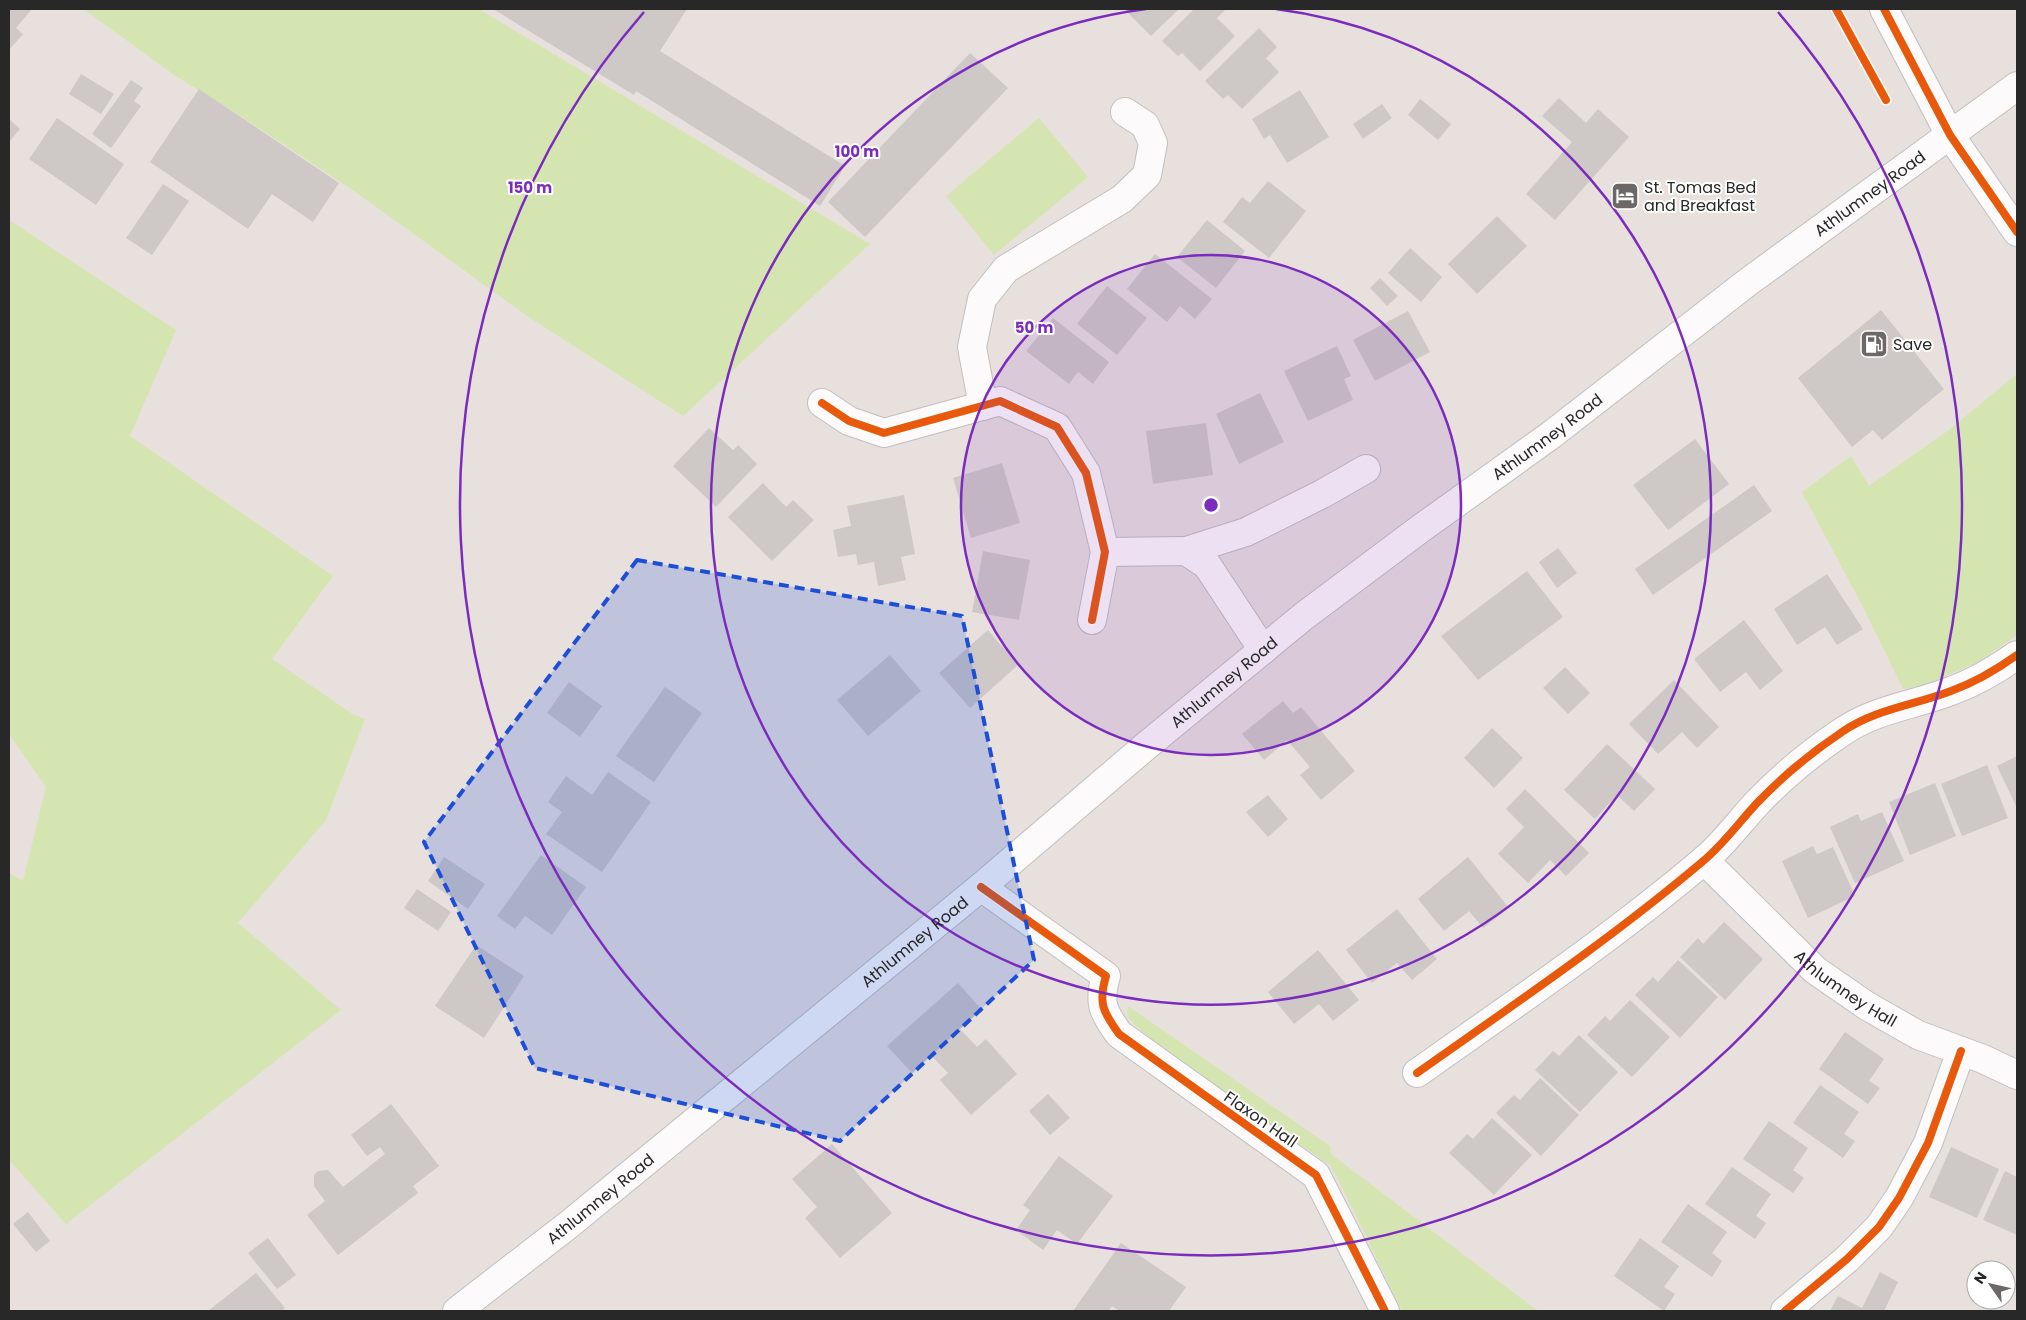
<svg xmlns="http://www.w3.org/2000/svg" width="2026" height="1320" viewBox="0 0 2026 1320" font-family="Poppins,sans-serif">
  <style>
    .green { fill: #d5e5b1 }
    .building { fill: #cec9c6 }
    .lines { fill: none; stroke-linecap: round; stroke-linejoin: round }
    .minor-casing { stroke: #c0bfbf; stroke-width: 30 }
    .tertiary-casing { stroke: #c0bfbf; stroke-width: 30 }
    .secondary-casing { stroke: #c0bfbf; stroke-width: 30 }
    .minor { stroke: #fcfafa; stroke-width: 28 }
    .tertiary { stroke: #fcfafa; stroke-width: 28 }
    .secondary { stroke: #fcfafa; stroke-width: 28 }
    .cycleway-casing { stroke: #fff; stroke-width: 11 }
    .cycleway { stroke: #e8590c; stroke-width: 8 }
    .marked { fill: #1d4ed8; fill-opacity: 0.2; stroke: #1d4ed8; stroke-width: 4; stroke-dasharray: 10 6; stroke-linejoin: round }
    .ring { fill: none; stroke: #7b2cbf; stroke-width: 2.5 }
    .labels { text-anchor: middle; stroke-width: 4; stroke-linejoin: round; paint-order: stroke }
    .poi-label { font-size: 16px; fill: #282828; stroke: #fff; text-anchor: start }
    .street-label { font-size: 16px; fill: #282828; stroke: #fff }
    .centre { fill: #7b2cbf; stroke: #fff; stroke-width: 2.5 }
    .ring-label { font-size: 15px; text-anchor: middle; font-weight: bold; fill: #7b2cbf; stroke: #fff; stroke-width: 4; stroke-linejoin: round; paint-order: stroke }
  </style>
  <rect width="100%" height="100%" fill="#e8e0dc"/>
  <g class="green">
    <polygon points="87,9 479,9 870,244 683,416 530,318 357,193 225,106 177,77 86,11"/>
    <polygon points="1039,118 1088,177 994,255 946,196"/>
    <polygon points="9,220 176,330 130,436 333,576 272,659 354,715 365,719 326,820 238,923 341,1010 66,1224 9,1160 9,873 23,881 46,787 9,734"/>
    <polygon points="2017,374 2017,635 1980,661 1928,684 1903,689 1863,607 1802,492 1851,456 1869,486 1949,430"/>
    <path d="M1128,1006L1330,1146L1331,1154L1538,1311H1402L1339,1181L1330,1165C1283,1132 1236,1102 1190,1068C1168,1053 1146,1037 1127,1017Z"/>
  </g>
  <g class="building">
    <polygon points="9,9 32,9 16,28 23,34 9,50"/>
    <polygon points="493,9 687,9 660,51 845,166 820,206 636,91 634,95"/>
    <polygon points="1124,9 1179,9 1151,36"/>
    <polygon points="1194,9 1226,9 1217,18 1235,36 1200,71 1182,53 1178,56 1162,41"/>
    <polygon points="1259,28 1277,47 1266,58 1279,72 1242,109 1228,95 1223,99 1205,81"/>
    <polygon points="970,53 1008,88 865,237 828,202"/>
    <polygon points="81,74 114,94 101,114 69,94"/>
    <polygon points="131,80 143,88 134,101 141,106 111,148 92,134"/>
    <polygon points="199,89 339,183 313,222 272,194 248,229 150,162"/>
    <polygon points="1300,90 1329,137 1287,163 1270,135 1264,139 1252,119"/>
    <polygon points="1559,98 1586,123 1598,109 1629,137 1555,220 1526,194 1572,142 1542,116"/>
    <polygon points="1420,99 1451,124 1438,140 1408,115"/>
    <polygon points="1382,104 1392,118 1363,139 1353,124"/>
    <polygon points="57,118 124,164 96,205 29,159"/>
    <polygon points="9,119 20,129 9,142"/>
    <polygon points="1268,181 1306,211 1269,258 1223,222 1242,197 1250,203"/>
    <polygon points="163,184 189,201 152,255 126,238"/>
    <polygon points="1497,216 1527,246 1477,294 1448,264"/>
    <polygon points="1207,220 1245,251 1216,288 1177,257"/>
    <polygon points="1410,248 1442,277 1421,302 1388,273"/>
    <polygon points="1155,254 1212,299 1195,319 1180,306 1167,322 1127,289"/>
    <polygon points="1380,278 1398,296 1387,306 1370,288"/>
    <polygon points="1107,286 1147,318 1117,355 1077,324"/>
    <polygon points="1881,310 1944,389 1882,440 1873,430 1852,447 1798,378"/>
    <polygon points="1408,311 1430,352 1375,381 1353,340"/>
    <polygon points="1053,318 1109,362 1093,384 1078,372 1069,384 1026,351"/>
    <polygon points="1337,346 1351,376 1344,379 1353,400 1308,421 1284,371"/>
    <polygon points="1260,393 1284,442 1239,464 1216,414"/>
    <polygon points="1206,423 1213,475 1153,484 1146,431"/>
    <polygon points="709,428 733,450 738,445 757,464 716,507 673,466"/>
    <polygon points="1695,439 1729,484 1668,530 1633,485"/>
    <polygon points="1002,463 1020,523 971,538 953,478"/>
    <polygon points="763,483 786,507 793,500 814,520 772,561 728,517"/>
    <polygon points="1754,485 1772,511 1653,595 1635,569"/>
    <polygon points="904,495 915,554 901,557 906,580 878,586 874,562 858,565 856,554 838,557 833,530 851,526 847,506"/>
    <polygon points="1558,548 1577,573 1557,588 1539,562"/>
    <polygon points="983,551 1030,560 1019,620 972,612"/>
    <polygon points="1527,571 1563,617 1478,680 1441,636"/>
    <polygon points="1827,574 1863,629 1837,645 1825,627 1797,645 1774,609"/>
    <polygon points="1744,620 1783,671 1760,690 1746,672 1720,692 1694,659"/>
    <polygon points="988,630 1018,665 970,708 939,673"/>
    <polygon points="890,655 921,691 868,736 837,700"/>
    <polygon points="1565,667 1590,693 1568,714 1543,688"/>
    <polygon points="1674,680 1719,727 1697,748 1682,732 1658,754 1629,724"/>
    <polygon points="569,682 602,706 580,737 547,713"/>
    <polygon points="665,687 702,713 654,782 616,756"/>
    <polygon points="1283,701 1293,713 1301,707 1355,771 1321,800 1300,775 1310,767 1287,740 1264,760 1242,734"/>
    <polygon points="1492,728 1523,758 1494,788 1464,758"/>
    <polygon points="1607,744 1655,789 1634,811 1617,795 1595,819 1564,790"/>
    <polygon points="2017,756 2017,808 1997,766"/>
    <polygon points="1987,765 2008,818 1962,836 1941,784"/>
    <polygon points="608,772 651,802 602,872 546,834 562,812 548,802 566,776 592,795"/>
    <polygon points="1935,783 1956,836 1910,855 1889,802"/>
    <polygon points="1525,789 1589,853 1566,876 1550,860 1528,883 1498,854 1524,827 1506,809"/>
    <polygon points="1268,795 1288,819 1268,837 1246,812"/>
    <polygon points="1882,812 1904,861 1855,883 1830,827 1858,814 1861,821"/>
    <polygon points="1813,846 1817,854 1833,847 1855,896 1808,918 1782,861"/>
    <polygon points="541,855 586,887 552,935 525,916 515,929 497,916"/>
    <polygon points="444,857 485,884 468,909 428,881"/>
    <polygon points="1468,857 1509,908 1483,928 1469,911 1444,931 1418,899"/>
    <polygon points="417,889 451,912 438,931 404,908"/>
    <polygon points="1397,909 1437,959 1412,980 1397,963 1372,983 1346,950"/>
    <polygon points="1724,922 1763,959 1725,1000 1680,957 1698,938 1703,944"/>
    <polygon points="476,945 524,976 484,1038 435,1006"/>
    <polygon points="1318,950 1359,1000 1333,1021 1319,1004 1294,1024 1268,992"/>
    <polygon points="1678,960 1718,997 1680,1038 1635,995 1653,977 1658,982"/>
    <polygon points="958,983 982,1010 960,1029 977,1047 986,1039 1017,1074 971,1115 940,1080 948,1073 931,1055 912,1073 887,1046"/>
    <polygon points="1630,1000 1670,1037 1632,1077 1587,1035 1605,1016 1610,1021"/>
    <polygon points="1845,1032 1884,1059 1869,1081 1880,1088 1868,1104 1819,1069"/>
    <polygon points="1579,1035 1618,1072 1580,1112 1535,1070 1553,1051 1559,1056"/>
    <polygon points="1540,1078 1579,1115 1541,1156 1496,1113 1514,1095 1520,1100"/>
    <polygon points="1820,1085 1859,1112 1844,1134 1855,1141 1843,1158 1793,1123"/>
    <polygon points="1048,1094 1070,1118 1050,1135 1029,1111"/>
    <polygon points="391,1104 439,1166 413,1186 418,1193 338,1255 307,1215 325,1201 314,1186 314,1175 318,1171 328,1170 343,1187 385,1154 380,1147 367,1156 351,1135"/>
    <polygon points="1492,1118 1532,1155 1494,1195 1449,1153 1467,1134 1473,1139"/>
    <polygon points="1769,1121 1808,1148 1793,1170 1804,1178 1793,1193 1743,1159"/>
    <polygon points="832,1144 892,1213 840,1258 805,1218 817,1207 792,1179"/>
    <polygon points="1951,1147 1999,1169 1977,1218 1929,1197"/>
    <polygon points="1059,1156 1113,1196 1077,1244 1057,1230 1043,1250 1016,1230 1030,1210 1023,1205"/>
    <polygon points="1732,1167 1771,1194 1756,1216 1766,1223 1755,1239 1705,1204"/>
    <polygon points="2005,1171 2017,1177 2017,1235 1983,1220"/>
    <polygon points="1688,1204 1727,1232 1712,1253 1722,1261 1712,1277 1661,1242"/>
    <polygon points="28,1212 50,1241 36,1252 13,1224"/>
    <polygon points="268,1238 296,1275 277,1289 248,1253"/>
    <polygon points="1640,1238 1679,1266 1664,1287 1675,1294 1664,1311 1614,1276"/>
    <polygon points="1121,1243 1186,1287 1169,1311 1120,1311 1112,1306 1108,1311 1073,1311"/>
    <polygon points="1880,1272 1898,1282 1884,1311 1830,1311 1838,1296 1862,1308"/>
    <polygon points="256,1273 285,1308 281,1311 208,1311"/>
  </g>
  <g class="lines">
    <g class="minor-casing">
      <g id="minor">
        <polyline points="1884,9 1950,135"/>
        <polyline points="822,403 849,421 884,433 1000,401 1057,427 1086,473 1105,552 1092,620"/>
        <polyline points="983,406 972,347 982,299 1006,269 1122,199 1147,175 1153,143 1145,125 1125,112"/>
        <polyline points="1186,551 1246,532 1322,494 1366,469"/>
        <polyline points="1105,552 1186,551 1207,565 1263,650"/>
        <path id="s1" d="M1704,860L1815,970L1867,1006L1918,1035L1983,1059L2017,1075"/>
        <path d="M981,887L1106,976C1098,1003 1103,1012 1119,1034L1316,1175L1385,1311"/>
        <path d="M1417,1073C1513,1005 1611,939 1702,862C1723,845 1740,821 1758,802C1784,775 1812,752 1842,732C1875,709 1915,705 1951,691C1976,682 1996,670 2017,655"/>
        <polyline points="1785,1311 1847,1259 1879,1227 1899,1198 1928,1143 1961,1051"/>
      </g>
    </g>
    <g class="tertiary-casing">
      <polyline id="tertiary" points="1950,135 2017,232"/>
    </g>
    <g class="secondary-casing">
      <g id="secondary">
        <path id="s2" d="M457,1311L567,1226L797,1038L981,887L1146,746L1304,616L1420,529L1551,435L1748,282L2017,86"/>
      </g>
    </g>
    <use href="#minor" class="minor"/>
    <use href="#tertiary" class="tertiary"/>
    <use href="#secondary" class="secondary"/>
    <g class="cycleway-casing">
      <g id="cycleway">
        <polyline points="1836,9 1886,100"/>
        <polyline points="1884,9 1950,135 2017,232"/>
        <polyline points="822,403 849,421 884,433 1000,401 1057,427 1086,473 1105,552 1092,620"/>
        <path d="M981,887L1106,976C1098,1003 1103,1012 1119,1034L1316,1175L1385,1311"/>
        <path d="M1417,1073C1513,1005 1611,939 1702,862C1723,845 1740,821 1758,802C1784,775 1812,752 1842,732C1875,709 1915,705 1951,691C1976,682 1996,670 2017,655"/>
        <polyline points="1785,1311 1847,1259 1879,1227 1899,1198 1928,1143 1961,1051"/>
      </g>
    </g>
    <use href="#cycleway" class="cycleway"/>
  </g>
  <path class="marked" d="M637,560L962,616L1034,960L840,1141L535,1068L424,842Z"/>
  <circle cx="1211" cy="505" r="250" fill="#7b2cbf" fill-opacity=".12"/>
  <g class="ring">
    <circle cx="1211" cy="505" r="250"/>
    <path d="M1276 9A500 500 0 1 1 1146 9"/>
    <path d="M1778 12A751 751 0 1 1 644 12"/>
  </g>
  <defs>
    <g id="hotel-square" transform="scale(1.4375)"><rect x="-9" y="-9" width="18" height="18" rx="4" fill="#6b6867" stroke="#fff"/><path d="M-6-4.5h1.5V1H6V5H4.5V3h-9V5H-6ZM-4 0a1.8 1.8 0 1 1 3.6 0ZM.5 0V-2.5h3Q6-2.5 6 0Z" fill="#fff"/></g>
    <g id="fuel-square" transform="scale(1.4375)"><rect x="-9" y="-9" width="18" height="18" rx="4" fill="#6b6867" stroke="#fff"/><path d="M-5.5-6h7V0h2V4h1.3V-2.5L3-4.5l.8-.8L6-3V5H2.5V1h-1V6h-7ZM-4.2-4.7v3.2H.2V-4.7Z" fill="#fff"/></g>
  </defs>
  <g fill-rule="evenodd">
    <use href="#hotel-square" x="1625" y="196"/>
    <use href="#fuel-square" x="1874" y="344"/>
  </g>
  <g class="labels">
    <g class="poi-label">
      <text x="1644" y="193">St. Tomas Bed<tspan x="1644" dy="18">and Breakfast</tspan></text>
      <text x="1893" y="350">Save</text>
    </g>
    <g class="street-label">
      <text dy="6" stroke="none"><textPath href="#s2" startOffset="1802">Athlumney Road</textPath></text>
      <text dy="6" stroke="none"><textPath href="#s2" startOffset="1398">Athlumney Road</textPath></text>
      <text dy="6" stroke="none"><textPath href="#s2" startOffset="992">Athlumney Road</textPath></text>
      <text dy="6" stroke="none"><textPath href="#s2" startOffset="588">Athlumney Road</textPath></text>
      <text dy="6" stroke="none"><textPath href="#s1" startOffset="192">Athlumney Hall</textPath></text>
      <text transform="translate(1261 1119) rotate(35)" y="6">Flaxon Hall</text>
      <text dy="6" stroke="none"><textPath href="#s2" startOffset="182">Athlumney Road</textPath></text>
    </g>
  </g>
  <circle cx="1211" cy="505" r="8" class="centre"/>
  <g class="ring-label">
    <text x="857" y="157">100 m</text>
    <text x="530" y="193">150 m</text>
    <text x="1034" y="333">50 m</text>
  </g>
  <rect width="2026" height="1320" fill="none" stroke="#282828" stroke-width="20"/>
  <g transform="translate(1991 1285) rotate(304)"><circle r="24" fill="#ffffff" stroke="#a9a9a9"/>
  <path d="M0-4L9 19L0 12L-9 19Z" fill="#6b6867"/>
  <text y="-8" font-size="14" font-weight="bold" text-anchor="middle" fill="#282828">N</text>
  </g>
</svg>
